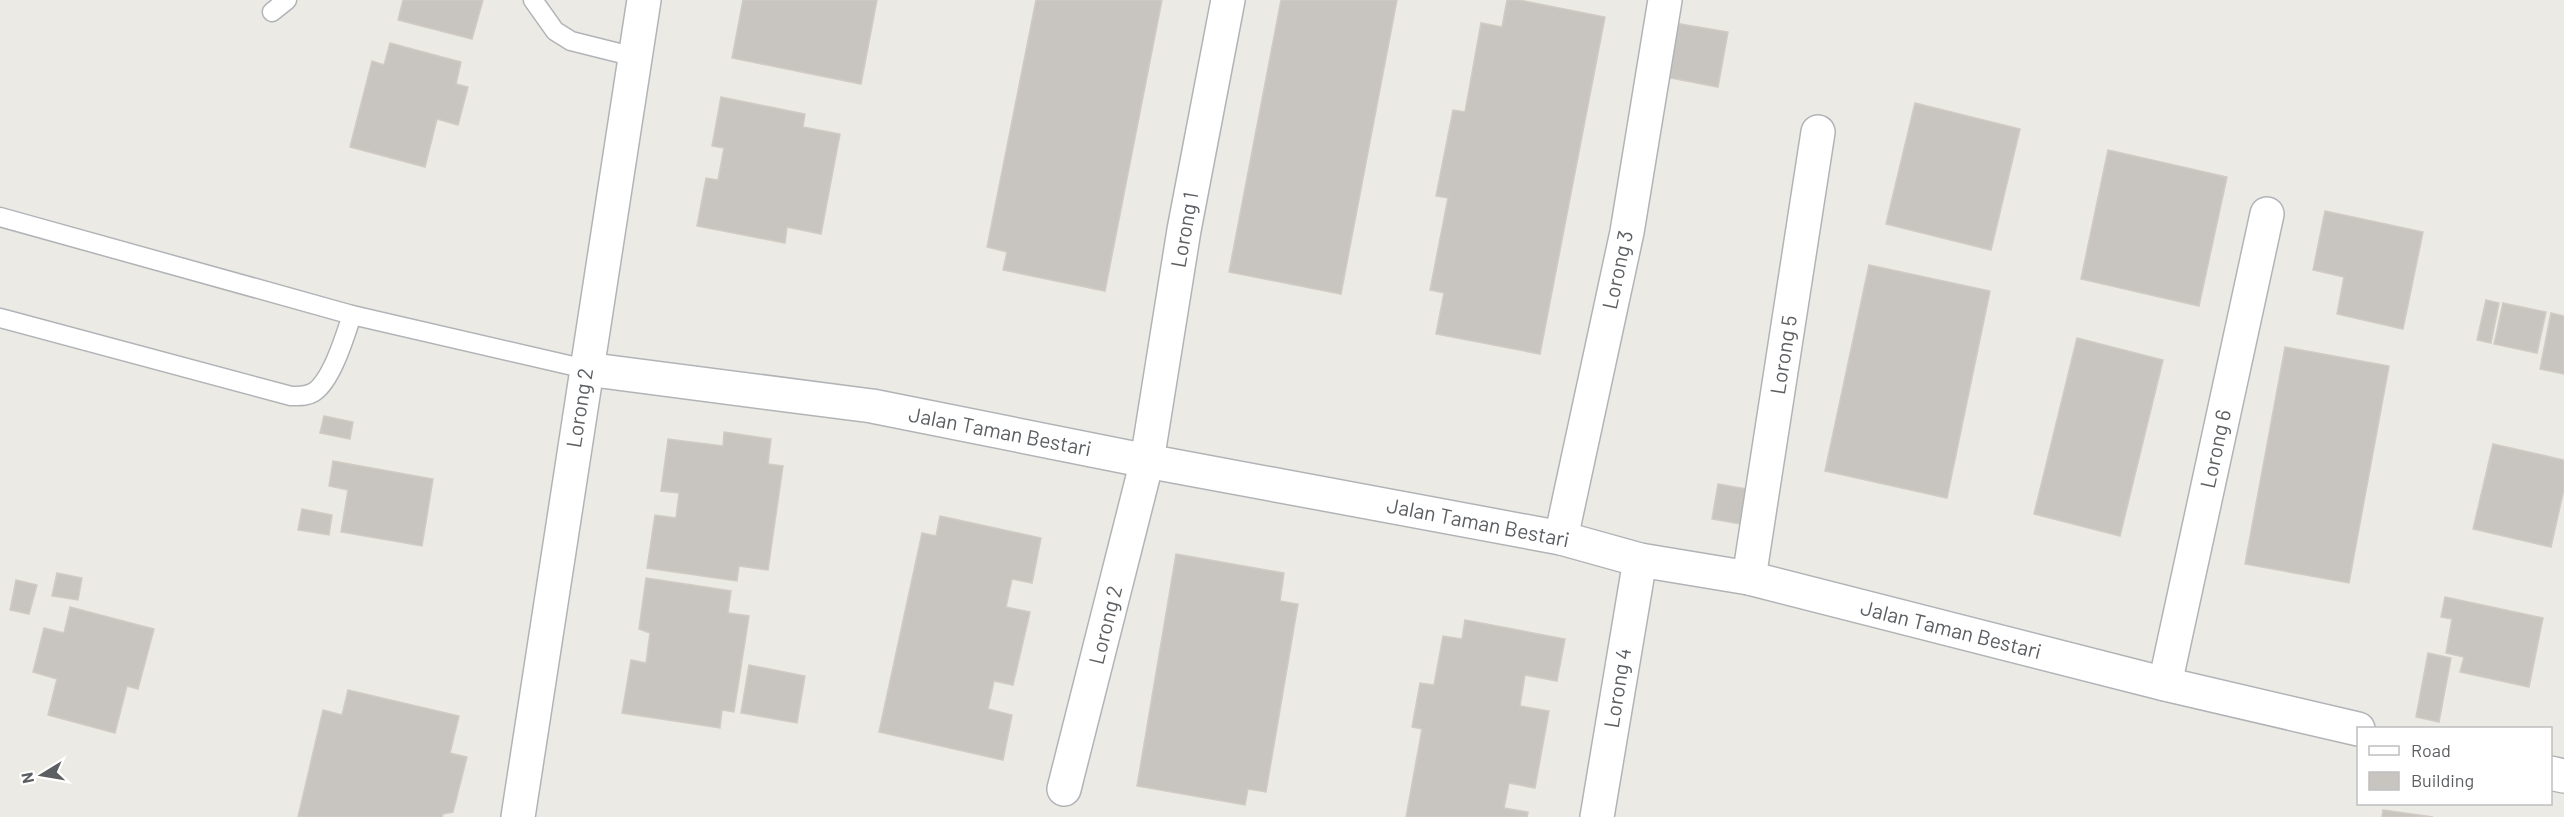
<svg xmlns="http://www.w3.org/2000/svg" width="2564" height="817" viewBox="0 0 2564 817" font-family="Barlow,sans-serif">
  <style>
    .building { fill: #c8c5c0; stroke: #d0cbc3; stroke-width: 1.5 }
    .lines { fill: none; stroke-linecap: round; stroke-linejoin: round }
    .lane-casing { stroke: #b1b4b7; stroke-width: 21 }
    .street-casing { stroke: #b1b4b7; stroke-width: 36 }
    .lane { stroke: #fff; stroke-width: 18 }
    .street { stroke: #fff; stroke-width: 33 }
    .labels { text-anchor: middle; stroke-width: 6; stroke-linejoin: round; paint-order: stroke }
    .street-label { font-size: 21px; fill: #5c5f62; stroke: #fff }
  </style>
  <rect width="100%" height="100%" fill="#eceae4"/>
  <g class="building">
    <polygon points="403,0 483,0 472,39 398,20"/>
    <polygon points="743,0 877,0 861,84 732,58"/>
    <polygon points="1036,0 1162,0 1105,291 1003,270 1007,252 987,247"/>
    <polygon points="1281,0 1397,0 1341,294 1229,272"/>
    <polygon points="1507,0 1519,0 1605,17 1540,354 1436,334 1444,293 1430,290 1448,198 1436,196 1453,110 1465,112 1481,23 1502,27"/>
    <polygon points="1669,22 1728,32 1718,87 1660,76"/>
    <polygon points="390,43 461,62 456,84 468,87 458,125 437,119 425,167 350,147 372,61 384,65"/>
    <polygon points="721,97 805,114 803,127 840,134 821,234 787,227 785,243 697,226 706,178 718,180 724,148 712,146"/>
    <polygon points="1915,103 2020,129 1991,250 1886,224"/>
    <polygon points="2108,150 2227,177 2199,306 2081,279"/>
    <polygon points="2325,211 2423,232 2403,329 2337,314 2344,277 2313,270"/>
    <polygon points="1869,265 1990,291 1947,498 1825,471"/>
    <polygon points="2486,300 2499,303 2491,343 2477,340"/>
    <polygon points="2503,303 2546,312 2537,353 2494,344"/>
    <polygon points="2551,313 2564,316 2564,374 2540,369"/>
    <polygon points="2077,338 2163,360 2120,536 2034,514"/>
    <polygon points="2285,347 2389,366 2349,583 2245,564"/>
    <polygon points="324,416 353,422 350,439 320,433"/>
    <polygon points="724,432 771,439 768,464 783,466 768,570 739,566 737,581 647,568 655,515 676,518 679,493 661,491 668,439 723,446"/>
    <polygon points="2493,444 2564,460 2564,489 2551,547 2473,529"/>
    <polygon points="333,461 433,479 422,546 341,532 348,490 329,486"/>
    <polygon points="1718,484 1747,489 1740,524 1712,519"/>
    <polygon points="302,509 332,515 329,535 298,530"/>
    <polygon points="940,516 1041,538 1032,583 1012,579 1006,607 1030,612 1013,685 994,681 988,709 1012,715 1003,760 879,732 922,533 936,536"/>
    <polygon points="1176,554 1284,573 1280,601 1298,604 1266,792 1248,789 1245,805 1137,786"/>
    <polygon points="57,573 82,578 78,600 52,596"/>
    <polygon points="646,578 731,591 728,613 749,616 734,712 722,710 720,728 622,713 631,660 646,663 650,633 639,629"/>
    <polygon points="16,580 37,585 29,614 10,610"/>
    <polygon points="2445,597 2543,618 2529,687 2460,672 2464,657 2446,653 2452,619 2441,617"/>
    <polygon points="70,607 154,629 138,689 127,686 115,733 48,715 57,679 33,672 44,628 64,633"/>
    <polygon points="1465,620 1565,639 1557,681 1525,675 1520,706 1549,711 1535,788 1509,783 1504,808 1528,812 1527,817 1406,817 1422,729 1412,727 1420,683 1434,685 1443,636 1462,639"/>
    <polygon points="2428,653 2451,658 2439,722 2416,717"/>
    <polygon points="749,665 805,676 797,723 741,713"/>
    <polygon points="348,690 459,716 450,753 467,757 453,812 443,814 442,817 298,817 323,710 342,715"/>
    <polygon points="2383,810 2433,817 2382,817"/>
  </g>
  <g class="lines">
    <g class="lane-casing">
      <g id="lane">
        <polyline points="533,0 555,31 571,41 635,57"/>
        <polyline points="272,12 287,0"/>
        <polyline points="0,217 352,315 586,369"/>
        <path d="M0,318L291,396C299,396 306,397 314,392C332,380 345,336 352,315"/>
      </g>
    </g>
    <g class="street-casing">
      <g id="street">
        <polyline points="586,369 872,406 1147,461 1561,538 1640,560 1749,578 2165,684 2358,729"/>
        <polyline points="1561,538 1627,232 1665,0"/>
        <polyline points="1749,578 1818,132"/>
        <polyline points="2165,684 2267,214"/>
        <polyline points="2550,773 2564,776"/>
        <polyline points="1064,789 1147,461 1184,230 1228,0"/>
        <polyline points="518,817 644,0"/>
        <polyline points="1597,817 1640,560"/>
      </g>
    </g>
    <use href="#lane" class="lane"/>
    <use href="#street" class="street"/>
  </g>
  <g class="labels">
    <g class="street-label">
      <text transform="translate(1185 230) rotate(-80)" y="7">Lorong 1</text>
      <text transform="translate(1618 270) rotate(-78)" y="7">Lorong 3</text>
      <text transform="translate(1784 355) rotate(-81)" y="7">Lorong 5</text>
      <text transform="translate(580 408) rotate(-81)" y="7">Lorong 2</text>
      <text transform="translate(1000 432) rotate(11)" y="7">Jalan Taman Bestari</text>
      <text transform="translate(2216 449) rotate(-78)" y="7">Lorong 6</text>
      <text transform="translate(1478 523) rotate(11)" y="7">Jalan Taman Bestari</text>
      <text transform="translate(1106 625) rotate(-76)" y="7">Lorong 2</text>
      <text transform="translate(1951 630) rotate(14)" y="7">Jalan Taman Bestari</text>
      <text transform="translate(1618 688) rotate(-81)" y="7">Lorong 4</text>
    </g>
  </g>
  <rect x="2357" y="727" width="195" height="78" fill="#ffffff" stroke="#bebfc0" stroke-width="1.5"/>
  <rect x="2369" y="746" width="30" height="9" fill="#ffffff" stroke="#bebfc0" stroke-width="1.5"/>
  <text x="2411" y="757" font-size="18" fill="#5c5f62">Road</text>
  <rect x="2369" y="772" width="30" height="18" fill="#c8c5c0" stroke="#bebfc0" stroke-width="1.5"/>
  <text x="2411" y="787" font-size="18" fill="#5c5f62">Building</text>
  <g transform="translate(42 775) rotate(259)" stroke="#ffffff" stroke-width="4.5" paint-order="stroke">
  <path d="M0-4.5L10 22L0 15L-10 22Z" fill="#5c5f62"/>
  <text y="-9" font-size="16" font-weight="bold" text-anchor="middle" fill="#5c5f62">N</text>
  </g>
</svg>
